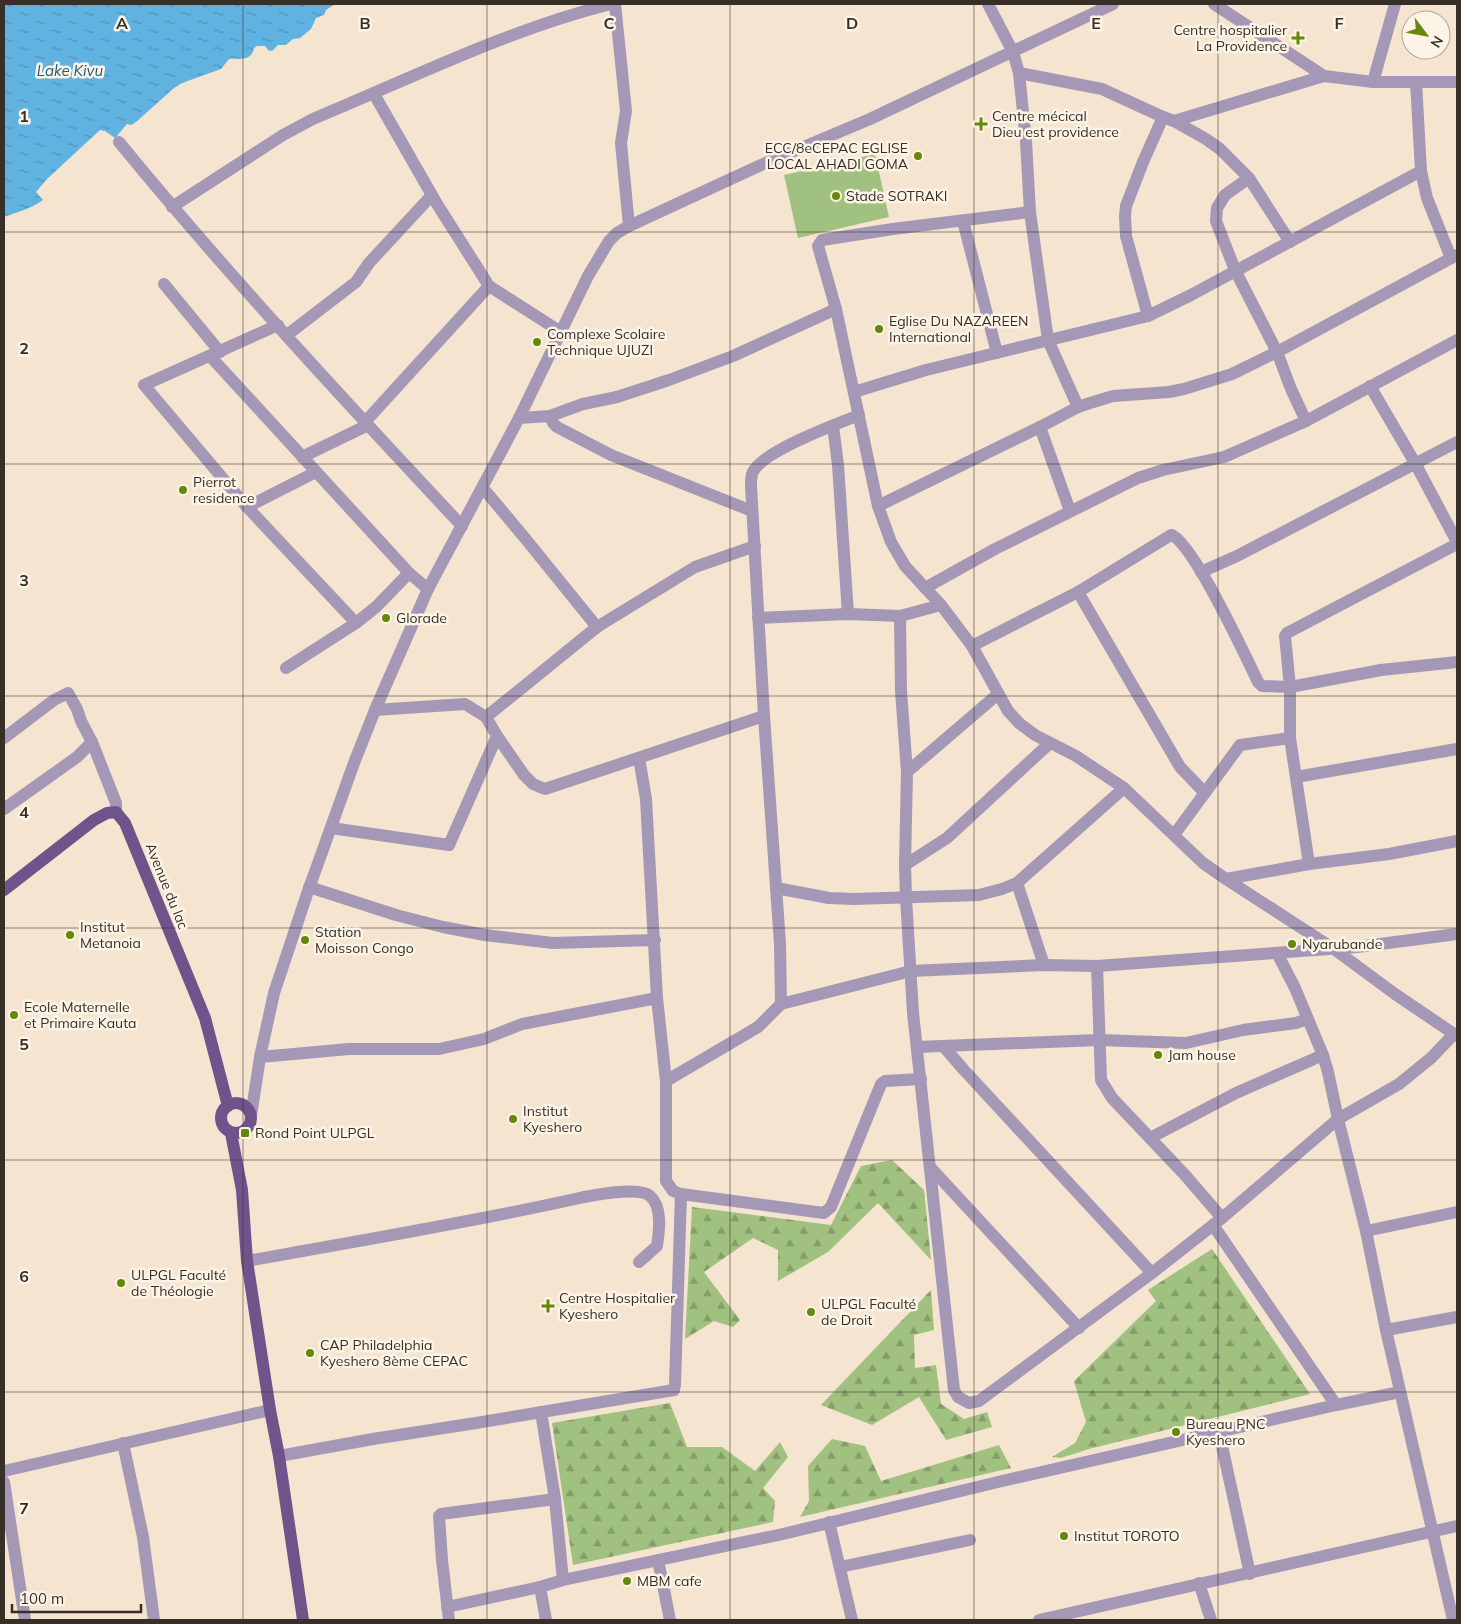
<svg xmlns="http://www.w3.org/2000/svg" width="1461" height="1624" viewBox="0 0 1461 1624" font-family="Mulish,sans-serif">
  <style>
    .forest { fill: url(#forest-firs) }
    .pitch { fill: #a1c180 }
    .water { fill: url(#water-ripples) }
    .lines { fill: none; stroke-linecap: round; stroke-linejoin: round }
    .minor { stroke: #a597b6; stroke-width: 12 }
    .major { stroke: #6e548b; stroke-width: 12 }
    .grid { fill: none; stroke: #363028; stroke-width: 1; stroke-opacity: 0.55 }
    .poi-dot { fill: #668809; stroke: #fdf3e6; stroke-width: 2 }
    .labels { text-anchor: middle; stroke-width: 5; stroke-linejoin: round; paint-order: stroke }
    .poi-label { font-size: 14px; fill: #363028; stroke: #fdf3e6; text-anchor: start }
    .street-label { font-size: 14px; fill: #363028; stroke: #fdf3e6 }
    .water-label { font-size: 15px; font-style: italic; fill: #1c5b7a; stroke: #fdf3e6 }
    .grid-label { font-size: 16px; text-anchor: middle; font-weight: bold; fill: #363028; stroke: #fdf3e6; stroke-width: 5; stroke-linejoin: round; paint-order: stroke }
  </style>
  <defs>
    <pattern id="forest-firs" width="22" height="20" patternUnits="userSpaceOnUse" patternTransform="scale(1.25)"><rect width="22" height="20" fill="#a1c180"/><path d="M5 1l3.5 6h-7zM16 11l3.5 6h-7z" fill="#849d69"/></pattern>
    <pattern id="water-ripples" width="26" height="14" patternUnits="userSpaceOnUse" patternTransform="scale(1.25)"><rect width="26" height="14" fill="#60b3e1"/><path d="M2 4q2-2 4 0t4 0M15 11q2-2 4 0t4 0" fill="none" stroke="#5092b6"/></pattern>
  </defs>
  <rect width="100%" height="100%" fill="#f5e4cf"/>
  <g class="forest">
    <polygon points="892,1160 924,1190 931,1260 878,1203 828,1252 778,1281 778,1250 753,1238 704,1272 740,1320 733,1327 714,1321 685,1339 692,1207 831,1225 861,1166"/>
    <polygon points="1212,1249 1310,1394 1089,1449 1061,1458 1052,1457 1075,1443 1086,1422 1074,1381 1156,1301 1148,1290"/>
    <polygon points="931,1290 934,1330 914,1335 915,1368 936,1365 941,1404 964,1419 987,1412 992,1427 946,1440 919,1397 872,1425 821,1405"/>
    <polygon points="670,1403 687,1447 722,1447 755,1471 780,1442 788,1457 763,1488 775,1501 773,1522 573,1565 552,1423"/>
    <polygon points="832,1439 865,1446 881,1481 999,1445 1011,1468 800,1517 809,1501 808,1466"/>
  </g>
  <polygon class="pitch" points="875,154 889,217 798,238 784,175"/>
  <path class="water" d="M4,4H335L326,10L324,15L316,18L311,29L300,38L293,39L286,45H278L272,51L268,50L265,46H257L254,48C251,62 240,58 229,59L221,69L182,83L174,88L136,122L131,125L127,124L115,138L105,131L100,130L47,179L36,192L43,200C31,209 17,212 4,217Z"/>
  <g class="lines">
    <g class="minor">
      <polyline points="615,4 626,111 621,143 629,226"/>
      <polyline points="988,4 1013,52 1019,73 1026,141 1030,212 1048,340 1078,407"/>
      <polyline points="1214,4 1324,76 1373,82 1457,82"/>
      <polyline points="1019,73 1102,89 1163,117 1174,121 1206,139 1220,149 1249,178 1290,242"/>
      <polyline points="1373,82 1395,4"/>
      <polyline points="1416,82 1421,171 1427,198 1451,258"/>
      <polyline points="374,94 437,204 489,286 561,332"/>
      <polyline points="1174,121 1324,76"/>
      <path d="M119,142C228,275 345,401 462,526"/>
      <polyline points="1249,178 1225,195 1217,208 1216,221 1235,270 1277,352 1291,389 1306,421"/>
      <path d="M172,207L283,135L313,119C412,78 507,30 611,4"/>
      <polyline points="1030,212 893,229 822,240 818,246 836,309 878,506 891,542 905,566 941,605 972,646 1008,711 1019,723 1035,735 1076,756 1124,788 1203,863 1226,879 1334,949 1395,994 1457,1036"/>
      <polyline points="963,221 997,353"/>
      <polyline points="164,284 220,352"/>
      <polyline points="1148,316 1126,236 1125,216 1126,206 1143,162 1163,117"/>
      <polyline points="278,325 144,385 247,507 356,623"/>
      <polyline points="287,335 356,282 369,263 432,195"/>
      <polyline points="210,356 409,573 428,589"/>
      <polyline points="1370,386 1415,463 1457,542"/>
      <polyline points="854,392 926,370 1148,316 1191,295 1421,171"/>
      <polyline points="550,416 553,423 557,427 611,455 752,511"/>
      <polyline points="519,418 550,416 583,404 617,397 669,380 733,356 836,309"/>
      <polyline points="365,422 489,286"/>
      <polyline points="833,426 838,465 848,614"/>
      <polyline points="1040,427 1070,511"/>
      <polyline points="302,457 368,425"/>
      <polyline points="483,488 524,537 597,627"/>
      <polyline points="878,506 1040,427 1078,407 1090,403 1113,396 1169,392 1184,389 1232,374 1277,352 1457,255"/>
      <polyline points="247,507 316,472"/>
      <polyline points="1201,572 1237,556 1457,442"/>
      <polyline points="925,588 995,549 1138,478 1163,470 1224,457 1231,454 1306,421 1457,340"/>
      <polyline points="1078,592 1180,767 1205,793"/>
      <polyline points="900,616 901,691 907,772 905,865 906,898 913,1013 954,1390 958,1397 969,1403 979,1401 1152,1273 1222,1218 1338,1119 1399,1084 1431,1058 1454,1034"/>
      <polyline points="758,618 848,614 900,616 941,605"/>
      <path d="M972,646L1078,592L1171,535C1191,539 1247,659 1258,682L1262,686L1290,687L1381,670L1457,662"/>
      <polyline points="286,668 356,623 376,607 409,573"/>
      <polyline points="486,717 597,627 695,567 755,546"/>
      <polyline points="497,736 524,775 533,784 545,789 764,716"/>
      <polyline points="4,738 54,700 68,693 77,709 81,721 92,742 116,803 116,812"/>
      <polyline points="907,772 998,694"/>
      <polyline points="1296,777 1457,749"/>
      <polyline points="4,809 77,757 92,742"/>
      <polyline points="331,828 449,845 497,736 486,717 465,704 375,710"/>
      <polyline points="1174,835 1240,745 1290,738"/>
      <polyline points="1309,864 1290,738 1290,687 1285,636 1287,633 1457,544"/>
      <polyline points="905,865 947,838 1050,743"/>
      <polyline points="1226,879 1309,864 1389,854 1457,841"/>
      <polyline points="1017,883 1044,965"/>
      <polyline points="309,887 396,915 443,927 485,935 553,943 655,940"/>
      <polyline points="776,888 829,898 854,899 979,895 1002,889 1017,883 1124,788"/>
      <polyline points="1277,953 1295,988 1323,1055 1328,1072 1338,1119 1366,1231 1386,1330 1453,1620"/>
      <polyline points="1097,966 1101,1080 1112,1098 1185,1175 1222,1218"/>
      <path d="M781,1004L780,944L764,716L751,486C751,482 751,478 752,474C759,452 837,424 859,415"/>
      <polyline points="917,1047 1099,1040 1186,1043 1243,1030 1296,1023 1308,1019"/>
      <polyline points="944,1047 964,1070 1152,1273"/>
      <polyline points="260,1057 349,1049 439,1049 484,1039 522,1024 657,998"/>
      <polyline points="666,1081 758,1027 781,1004 911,971 1044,965 1097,966 1357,947 1457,934"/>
      <polyline points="251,1116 260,1057 274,993 307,894 354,763 375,710 428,589 519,418 588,276 609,241 617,233 629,226 761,165 870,119 1113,4"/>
      <polyline points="1150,1138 1236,1093 1323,1055"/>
      <polyline points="930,1167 1079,1328"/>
      <polyline points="681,1194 824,1213 831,1207 881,1084 885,1081 921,1079"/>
      <polyline points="1213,1225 1336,1405"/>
      <polyline points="1366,1231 1457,1212"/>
      <path d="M247,1261C357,1241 467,1223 575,1199C589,1196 639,1186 650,1196C663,1207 659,1232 657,1246L639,1262"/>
      <polyline points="1386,1330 1457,1317"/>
      <polyline points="541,1412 555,1499 563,1580"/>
      <polyline points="1219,1432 1250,1574"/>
      <polyline points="123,1443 143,1537 154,1620"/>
      <polyline points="279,1456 373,1439 476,1423 674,1390 675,1385 681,1194 673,1191 666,1181 666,1081 657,998 646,799 639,758"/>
      <polyline points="4,1471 270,1410"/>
      <polyline points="4,1482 25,1620"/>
      <polyline points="829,1522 852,1620"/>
      <polyline points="658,1560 670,1620"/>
      <polyline points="840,1567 970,1540"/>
      <polyline points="1199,1583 1211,1620"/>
      <polyline points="540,1587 546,1620"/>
      <polyline points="447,1607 540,1587 563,1580 783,1534 1002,1481 1336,1405 1400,1392"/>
      <polyline points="449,1620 442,1560 439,1516 441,1514 555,1499"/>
      <polyline points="1039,1620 1457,1526"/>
    </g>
    <g class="major">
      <polyline points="4,890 94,820 107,813 116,812 125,823 205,1018 228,1106"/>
      <circle cx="236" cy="1118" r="15"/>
      <polyline points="231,1133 242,1190 247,1261 270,1410 279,1456 303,1620"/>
    </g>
  </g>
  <path class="grid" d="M243,4V1620M487,4V1620M730,4V1620M974,4V1620M1218,4V1620M4,232H1457M4,464H1457M4,696H1457M4,928H1457M4,1160H1457M4,1392H1457"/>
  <g class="poi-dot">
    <path d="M1295.5 30.5h5v5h5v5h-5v5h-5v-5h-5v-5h5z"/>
    <path d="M978.5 116.5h5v5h5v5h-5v5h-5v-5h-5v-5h5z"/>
    <circle cx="918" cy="156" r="5"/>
    <circle cx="836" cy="196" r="5"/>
    <circle cx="879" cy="329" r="5"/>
    <circle cx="537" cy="342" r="5"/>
    <circle cx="183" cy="490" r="5"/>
    <circle cx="386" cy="618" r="5"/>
    <circle cx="70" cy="935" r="5"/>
    <circle cx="305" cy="940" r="5"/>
    <circle cx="1292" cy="944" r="5"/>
    <circle cx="14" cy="1015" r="5"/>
    <circle cx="1158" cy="1055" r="5"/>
    <circle cx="513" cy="1119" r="5"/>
    <rect x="240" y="1128" width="10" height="10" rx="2.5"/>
    <circle cx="121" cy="1283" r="5"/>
    <path d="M545.5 1298.5h5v5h5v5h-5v5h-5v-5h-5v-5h5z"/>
    <circle cx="811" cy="1312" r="5"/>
    <circle cx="310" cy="1353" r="5"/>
    <circle cx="1176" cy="1432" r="5"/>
    <circle cx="1064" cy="1536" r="5"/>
    <circle cx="627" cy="1581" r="5"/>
  </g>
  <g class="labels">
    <g class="poi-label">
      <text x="1287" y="35" text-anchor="end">Centre hospitalier<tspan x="1287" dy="16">La Providence</tspan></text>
      <text x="992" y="121">Centre mécical<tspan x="992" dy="16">Dieu est providence</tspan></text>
      <text x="908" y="153" text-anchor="end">ECC/8eCEPAC EGLISE<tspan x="908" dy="16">LOCAL AHADI GOMA</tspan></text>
      <text x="846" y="201">Stade SOTRAKI</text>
      <text x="889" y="326">Eglise Du NAZAREEN<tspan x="889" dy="16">International</tspan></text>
      <text x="547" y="339">Complexe Scolaire<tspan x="547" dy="16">Technique UJUZI</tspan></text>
      <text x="193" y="487">Pierrot<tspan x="193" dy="16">residence</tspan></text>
      <text x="396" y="623">Glorade</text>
      <text x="80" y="932">Institut<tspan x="80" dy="16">Metanoia</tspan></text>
      <text x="315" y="937">Station<tspan x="315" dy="16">Moisson Congo</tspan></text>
      <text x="1302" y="949">Nyarubande</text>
      <text x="24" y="1012">Ecole Maternelle<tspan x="24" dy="16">et Primaire Kauta</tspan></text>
      <text x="1168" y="1060">Jam house</text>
      <text x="523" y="1116">Institut<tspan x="523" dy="16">Kyeshero</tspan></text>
      <text x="255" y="1138">Rond Point ULPGL</text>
      <text x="131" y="1280">ULPGL Faculté<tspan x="131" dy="16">de Théologie</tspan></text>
      <text x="559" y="1303">Centre Hospitalier<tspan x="559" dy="16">Kyeshero</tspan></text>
      <text x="821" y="1309">ULPGL Faculté<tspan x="821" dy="16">de Droit</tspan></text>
      <text x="320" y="1350">CAP Philadelphia<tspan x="320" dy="16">Kyeshero 8ème CEPAC</tspan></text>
      <text x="1186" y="1429">Bureau PNC<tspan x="1186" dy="16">Kyeshero</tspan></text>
      <text x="1074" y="1541">Institut TOROTO</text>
      <text x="637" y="1586">MBM cafe</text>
    </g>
    <g class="street-label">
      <text transform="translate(167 886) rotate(68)" y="5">Avenue du lac</text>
    </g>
    <g class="water-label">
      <text x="70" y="76">Lake Kivu</text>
    </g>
  </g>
  <g class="grid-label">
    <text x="122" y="29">A</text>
    <text x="365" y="29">B</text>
    <text x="609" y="29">C</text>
    <text x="852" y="29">D</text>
    <text x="1096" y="29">E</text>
    <text x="1339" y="29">F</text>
    <text x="24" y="122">1</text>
    <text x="24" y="354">2</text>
    <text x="24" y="586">3</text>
    <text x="24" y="818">4</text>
    <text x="24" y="1050">5</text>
    <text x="24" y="1282">6</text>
    <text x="24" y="1514">7</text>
  </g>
  <rect width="1461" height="1624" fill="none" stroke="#363028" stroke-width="10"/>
  <g transform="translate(1426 35) rotate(122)"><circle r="24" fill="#fdf3e6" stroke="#ada59a"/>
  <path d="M0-4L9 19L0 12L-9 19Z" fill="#668809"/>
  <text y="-8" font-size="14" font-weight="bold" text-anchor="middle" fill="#363028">N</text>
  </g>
  <path d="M12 1604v8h129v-8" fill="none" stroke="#363028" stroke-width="2.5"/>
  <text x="20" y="1604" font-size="15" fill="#363028" stroke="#fdf3e6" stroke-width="4" paint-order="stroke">100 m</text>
</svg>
